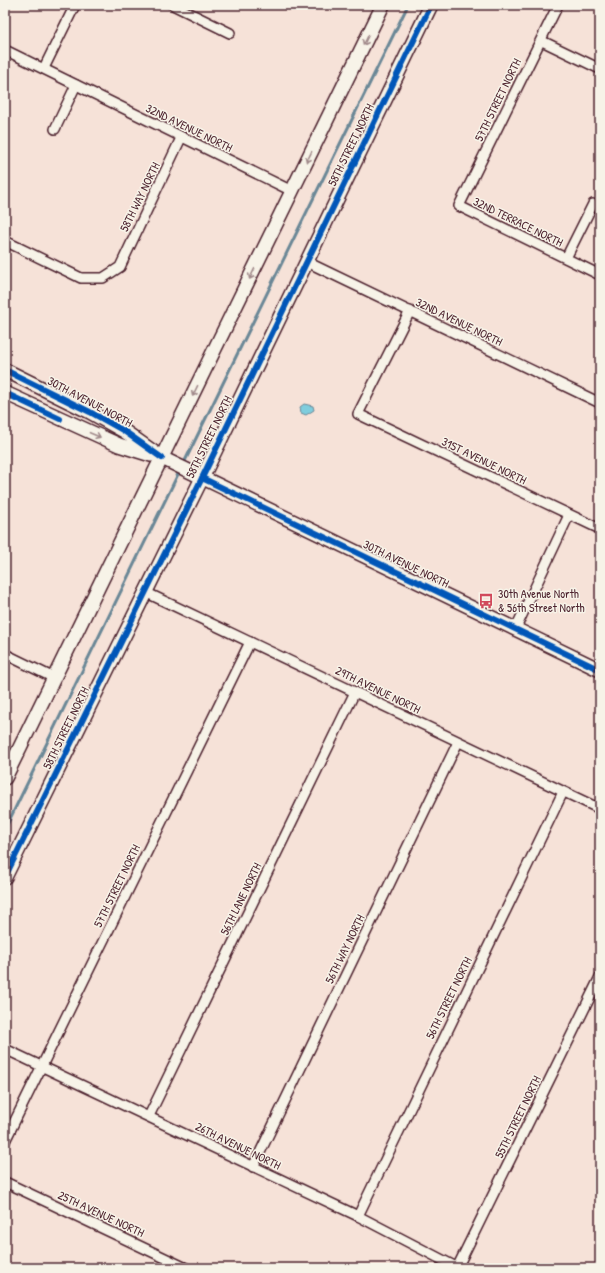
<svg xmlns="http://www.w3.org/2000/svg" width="605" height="1273" viewBox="0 0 605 1273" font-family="'Patrick Hand',sans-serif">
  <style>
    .water { fill: #7fcddd; stroke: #6a8796 }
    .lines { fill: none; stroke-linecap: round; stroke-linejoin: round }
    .stream { stroke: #6a8796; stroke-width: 3 }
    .street-casing { stroke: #4a1f2b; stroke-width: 12 }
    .secondary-casing { stroke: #4a1f2b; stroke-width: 16 }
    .street { stroke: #f7f3e8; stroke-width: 9 }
    .secondary { stroke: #f7f3e8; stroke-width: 13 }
    .cycleway-casing { stroke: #f7f3e8; stroke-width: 8 }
    .cycleway { stroke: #0057b8; stroke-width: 6 }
    .oneway { stroke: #a0898a }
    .labels { text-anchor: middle; stroke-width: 3; stroke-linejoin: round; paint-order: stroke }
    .street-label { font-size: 12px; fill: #4a1f2b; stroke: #f7f3e8 }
    .poi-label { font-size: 12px; fill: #4a1f2b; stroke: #f7f3e8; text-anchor: start }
  </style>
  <rect width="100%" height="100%" fill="#f6e2d8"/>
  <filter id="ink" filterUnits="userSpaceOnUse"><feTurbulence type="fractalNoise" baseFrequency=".025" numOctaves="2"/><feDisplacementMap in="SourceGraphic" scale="8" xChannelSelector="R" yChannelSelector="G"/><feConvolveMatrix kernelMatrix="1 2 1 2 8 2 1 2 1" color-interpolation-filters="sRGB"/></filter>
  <g filter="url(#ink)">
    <polygon class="water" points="304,404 313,406 314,410 306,415 301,413 300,407"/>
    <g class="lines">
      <g class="stream">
        <polyline points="183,465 408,5"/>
        <polyline points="5,829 180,470"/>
      </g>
      <g class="street-casing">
        <g id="street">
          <polyline points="173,5 230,33"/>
          <polyline points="558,5 459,206 600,275"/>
          <polyline points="542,41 600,69"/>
          <polyline points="5,50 292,191"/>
          <polyline points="44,68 75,5"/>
          <polyline points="55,129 76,85"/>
          <polyline points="5,241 81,278 103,278 120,267 181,138"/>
          <polyline points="566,258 593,204"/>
          <polyline points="307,262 600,403"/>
          <polyline points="410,311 358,414 600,529"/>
          <polyline points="145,592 600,809"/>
          <polyline points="515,630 569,515"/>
          <polyline points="5,654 54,678"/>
          <polyline points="5,1049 358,1216 458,1268"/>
          <polyline points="149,1116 355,692"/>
          <polyline points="5,1141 250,642"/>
          <polyline points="253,1167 458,742"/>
          <polyline points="5,1182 186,1268"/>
          <polyline points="358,1216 563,792"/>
          <polyline points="457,1268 600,977"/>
        </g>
      </g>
      <g class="secondary-casing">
        <g id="secondary">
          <polyline points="5,370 90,412 124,431 162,458 600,670"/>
          <polyline points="5,393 119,445 151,455"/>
          <polyline points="5,778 383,5"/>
          <polyline points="5,877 202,478 431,5"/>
        </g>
      </g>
      <use href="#street" class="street"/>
      <use href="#secondary" class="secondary"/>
      <g class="cycleway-casing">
        <g id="cycleway">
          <polyline points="5,370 90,412 124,431 162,458"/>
          <polyline points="5,393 60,419"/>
          <polyline points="202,478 600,670"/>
          <polyline points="5,877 202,478 431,5"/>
        </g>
      </g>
      <use href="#cycleway" class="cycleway"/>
    </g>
    <defs><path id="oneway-shaft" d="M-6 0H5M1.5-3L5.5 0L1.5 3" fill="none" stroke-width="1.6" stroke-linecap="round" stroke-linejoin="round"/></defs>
    <g class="oneway">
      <use href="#oneway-shaft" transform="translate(366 40) rotate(116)"/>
      <use href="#oneway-shaft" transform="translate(309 157) rotate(116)"/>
      <use href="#oneway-shaft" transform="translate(252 274) rotate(116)"/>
      <use href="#oneway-shaft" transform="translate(195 391) rotate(116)"/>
      <use href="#oneway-shaft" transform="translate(95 435) rotate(23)"/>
    </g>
  </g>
  <defs>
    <g id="bus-bare" transform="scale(1.2)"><path d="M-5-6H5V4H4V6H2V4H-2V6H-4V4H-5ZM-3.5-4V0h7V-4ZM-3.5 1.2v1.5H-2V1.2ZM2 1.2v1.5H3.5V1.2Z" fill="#d1495b" stroke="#f7f3e8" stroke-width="2.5" paint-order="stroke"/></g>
  </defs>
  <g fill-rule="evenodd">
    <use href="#bus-bare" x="486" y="601"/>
  </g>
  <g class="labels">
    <g class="street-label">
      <text transform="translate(498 100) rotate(-64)" y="4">57TH STREET NORTH</text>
      <text transform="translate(189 128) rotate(26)" y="4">32ND AVENUE NORTH</text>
      <text transform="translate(351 145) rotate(-64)" y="4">58TH STREET NORTH</text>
      <text transform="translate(140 197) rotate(-64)" y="4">58TH WAY NORTH</text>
      <text transform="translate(518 222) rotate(26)" y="4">32ND TERRACE NORTH</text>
      <text transform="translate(459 322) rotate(26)" y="4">32ND AVENUE NORTH</text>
      <text transform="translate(90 402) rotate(28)" y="4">30TH AVENUE NORTH</text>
      <text transform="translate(209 437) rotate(-64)" y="4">58TH STREET NORTH</text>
      <text transform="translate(484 461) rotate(26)" y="4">31ST AVENUE NORTH</text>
      <text transform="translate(406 564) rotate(26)" y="4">30TH AVENUE NORTH</text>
      <text transform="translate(378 690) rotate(26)" y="4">29TH AVENUE NORTH</text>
      <text transform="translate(66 728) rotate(-64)" y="4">58TH STREET NORTH</text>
      <text transform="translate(117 886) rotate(-64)" y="4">57TH STREET NORTH</text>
      <text transform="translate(241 899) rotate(-64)" y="4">56TH LANE NORTH</text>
      <text transform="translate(345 949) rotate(-64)" y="4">56TH WAY NORTH</text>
      <text transform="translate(449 998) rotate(-64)" y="4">56TH STREET NORTH</text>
      <text transform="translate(518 1117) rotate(-64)" y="4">55TH STREET NORTH</text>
      <text transform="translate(238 1146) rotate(26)" y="4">26TH AVENUE NORTH</text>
      <text transform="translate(101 1214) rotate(25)" y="4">25TH AVENUE NORTH</text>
    </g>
    <g class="poi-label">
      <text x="498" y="598">30th Avenue North<tspan x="498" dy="14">&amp; 56th Street North</tspan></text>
    </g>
  </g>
  <rect width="605" height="1273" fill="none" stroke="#f7f3e8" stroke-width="20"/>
  <rect x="10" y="10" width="585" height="1253" fill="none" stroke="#4a1f2b" stroke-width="1.5" filter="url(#ink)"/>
</svg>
